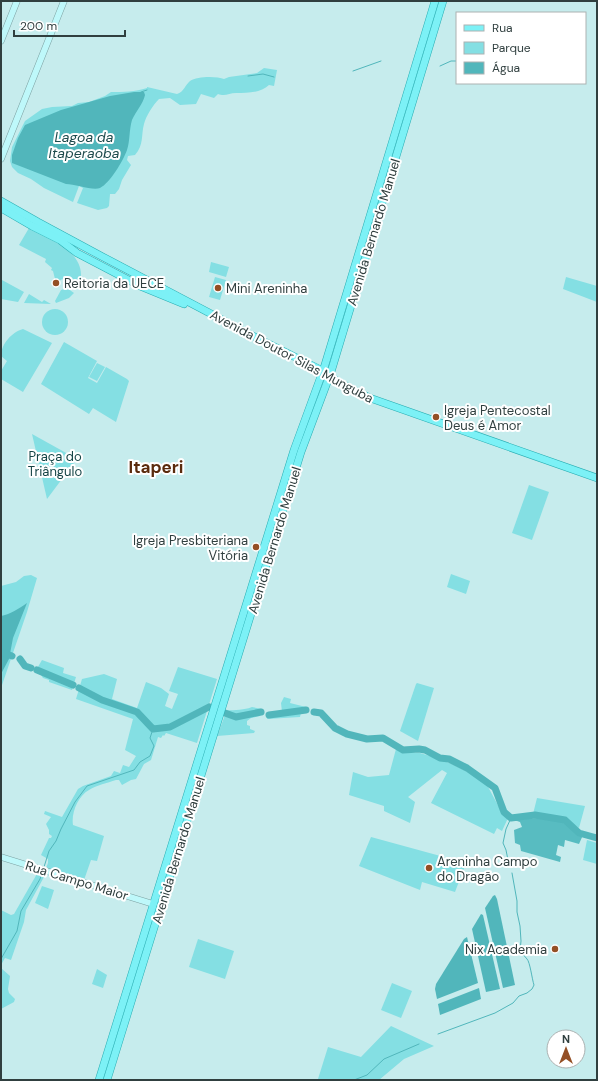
<svg xmlns="http://www.w3.org/2000/svg" width="598" height="1081" viewBox="0 0 598 1081" font-family="'DM Sans',sans-serif">
  <style>
    .green { fill: #84dfe3 }
    .forest { fill: #58bcc1 }
    .water { fill: #51b6bb }
    .lines { fill: none; stroke-linecap: round; stroke-linejoin: round }
    .stream { stroke: #51b6bb; stroke-width: 1 }
    .river { stroke: #51b6bb; stroke-width: 7 }
    .secondary-casing { stroke: #7ea2a3; stroke-width: 7 }
    .primary-casing { stroke: #29adb2; stroke-width: 8 }
    .secondary { stroke: #bef8fa; stroke-width: 6 }
    .primary { stroke: #7cf1f6; stroke-width: 7 }
    .poi-dot { fill: #944f25; stroke: #fff; stroke-width: 1.5 }
    .labels { text-anchor: middle; stroke-width: 4; stroke-linejoin: round; paint-order: stroke }
    .street-label { font-size: 13px; fill: #303f3f; stroke: #fff }
    .poi-label { font-size: 13px; fill: #303f3f; stroke: #fff; text-anchor: start }
    .park-label { font-size: 13px; fill: #154446; stroke: #fff }
    .water-label { font-size: 14px; font-style: italic; fill: #1d4a4c; stroke: #fff }
    .district-label { font-size: 17px; font-weight: bold; fill: #5a2b0d; stroke: #fff }
  </style>
  <rect width="100%" height="100%" fill="#c6eced"/>
  <g class="green">
    <path d="M264,68L277,70L274,86L269,85C261,93 247,93 236,93C229,93 225,97 218,94L214,98L201,94L196,104L180,105L170,98L159,99C153,105 146,116 144,124C141,135 144,145 135,155L128,156L127,160L131,165L122,180L119,189L115,194H110L109,206L107,208L98,210L77,203L83,188L79,186L73,202L44,188L31,179L18,173L12,167L10,161L12,147L25,121L42,109L52,107L72,106L78,103L89,102L105,96L111,92C123,92 135,92 147,88V87L177,94C184,92 185,85 190,81C197,76 217,76 224,79L229,77L257,73Z"/>
    <path d="M29,228C47,238 82,250 81,276C81,282 80,286 77,290C74,289 70,287 68,284C65,279 64,278 58,281L55,279L53,271L51,270L52,268L45,262L46,259L19,245Z"/>
    <polygon points="211,262 229,267 226,277 209,272"/>
    <polygon points="215,277 226,280 220,300 209,297"/>
    <polygon points="566,277 597,286 597,302 563,289"/>
    <polygon points="2,280 24,292 18,302 1,299"/>
    <polygon points="67,288 74,293 69,298 56,303 55,301 61,290"/>
    <polygon points="29,294 42,302 44,300 51,304 24,303"/>
    <circle cx="55" cy="322" r="13"/>
    <path d="M23,329L52,343L23,392L1,379V371L7,361L1,356C1,344 12,332 23,329Z"/>
    <polygon points="64,342 97,361 88,378 97,383 106,367 127,379 129,381 116,422 93,408 89,414 41,384"/>
    <polygon points="97,363 105,367 97,381 89,377"/>
    <polygon points="32,434 77,459 47,499"/>
    <polygon points="529,485 549,492 532,540 512,533"/>
    <polygon points="451,574 470,581 466,594 447,587"/>
    <polygon points="31,575 37,578 27,612 1,688 1,586 16,582 24,576"/>
    <polygon points="42,660 64,668 63,673 76,677 72,690 49,682 49,680 43,678 41,675 35,672"/>
    <path d="M178,667L217,679L197,743L166,733L164,736L163,735L161,738L158,737L151,760L144,764L136,779L131,780L122,785L119,780H116C107,783 97,785 89,790C78,796 71,813 73,825L104,836L97,861L91,860L84,880L46,868L48,863V859L41,855L49,838H51L52,836L49,834V830L46,824L51,817L44,814L45,811L62,817L78,789L83,786L111,776L114,771L120,773L123,765L129,767L136,756L125,750L133,719L76,699L82,679L104,674L117,679L112,699L137,708L146,682L161,688L169,694L165,706L172,709L178,694L169,691Z"/>
    <polygon points="417,683 434,688 418,741 400,731 416,684"/>
    <polygon points="284,697 291,699 290,703 306,707 305,713 301,713 300,717 267,719 268,713 282,712 281,703"/>
    <path d="M252,707L262,709L260,716L251,718L247,721V725L250,726V729L255,731L254,733L217,736L227,710C231,711 249,709 252,707Z"/>
    <polygon points="396,749 402,752 420,753 443,760 470,773 487,785 500,809 508,818 502,831 497,828 494,834 431,803 447,773 442,770 408,797 415,802 410,823 384,811 384,806 349,795 353,772 368,777 389,775"/>
    <polygon points="537,798 585,806 579,828 565,819 533,814"/>
    <polygon points="371,837 466,863 455,892 422,882 420,890 359,866"/>
    <polygon points="587,840 597,843 597,864 583,860"/>
    <polygon points="38,872 44,874 44,877 26,910 24,922 11,960 5,958 1,965 1,910 11,915 14,914"/>
    <polygon points="42,886 54,890 48,909 35,903"/>
    <polygon points="198,939 234,951 225,979 189,967"/>
    <polygon points="1,968 10,976 8,989 9,993 15,999 14,1002 1,1009"/>
    <polygon points="97,969 107,975 103,988 92,984"/>
    <polygon points="392,983 412,991 401,1018 381,1010"/>
    <polygon points="391,1026 434,1046 404,1059 379,1080 318,1079 328,1047 361,1057"/>
  </g>
  <path class="forest" d="M538,818C557,820 569,822 583,835L579,844L565,840L564,847L558,845L556,855L561,857L560,862L521,851L520,845L515,843L514,830L522,827L520,822L514,820Z"/>
  <g class="water">
    <path d="M134,92H144L145,95C143,104 136,111 132,120C129,130 130,141 127,150C123,161 110,183 100,188C93,191 75,184 66,184L12,163V155L18,138L25,125L61,110L110,96Z"/>
    <path d="M27,603L13,638L9,659L1,674V616C9,615 20,608 27,603Z"/>
    <polygon points="495,895 497,899 515,985 503,988 485,908 493,896"/>
    <polygon points="481,914 483,915 500,989 486,992 472,929"/>
    <polygon points="467,937 478,983 437,999 435,989 436,984 464,939"/>
    <polygon points="479,988 481,999 440,1015 438,1004"/>
  </g>
  <g class="lines">
    <g class="stream">
      <polyline points="440,66 451,61 457,61"/>
      <polyline points="353,71 381,61"/>
      <polyline points="248,76 263,74 274,77"/>
      <polyline points="141,92 147,90"/>
      <polyline points="509,865 506,850 503,843 506,829 511,818"/>
      <polyline points="44,867 49,851 56,841 61,829 75,802 87,786 134,770 140,762 150,756 154,746 150,738 153,729"/>
      <polyline points="1,959 17,931 21,911 40,879 42,873"/>
      <path d="M438,1034L495,1013L513,1003L519,996L527,993L532,989L534,985C532,979 530,962 527,959C525,956 522,954 520,951L521,941L520,926L517,912V901L512,873"/>
      <polyline points="354,1080 367,1075 384,1059 419,1044"/>
    </g>
    <g class="river">
      <polyline points="1,652 12,656"/>
      <polyline points="20,659 25,666 31,668"/>
      <polyline points="37,670 73,685"/>
      <polyline points="79,688 102,700 137,712 153,729 170,727 209,707"/>
      <polyline points="314,712 321,713 335,728 347,734 367,739 383,738 403,750 419,749 425,750 440,758 449,759 467,768 495,788 504,812 511,818 535,815 565,820 579,833 597,838"/>
      <polyline points="225,713 236,717 261,712"/>
      <polyline points="269,715 306,710"/>
    </g>
    <g class="secondary-casing">
      <g id="secondary">
        <polyline points="1,41 17,1"/>
        <polyline points="1,159 64,1"/>
        <polyline points="1,857 153,904"/>
      </g>
    </g>
    <g class="primary-casing">
      <g id="primary">
        <polyline points="1,201 38,222 103,257 257,338 323,371 337,381 370,398 597,478"/>
        <polyline points="1,208 32,226 60,240 77,253 140,286 184,304"/>
        <polyline points="99,1080 294,450 324,368 435,1"/>
        <polyline points="107,1080 301,452 331,372 443,1"/>
      </g>
    </g>
    <use href="#secondary" class="secondary"/>
    <use href="#primary" class="primary"/>
  </g>
  <g class="poi-dot">
    <circle cx="56" cy="283" r="4"/>
    <circle cx="218" cy="288" r="4"/>
    <circle cx="436" cy="417" r="4"/>
    <circle cx="256" cy="547" r="4"/>
    <circle cx="429" cy="868" r="4"/>
    <circle cx="555" cy="949" r="4"/>
  </g>
  <g class="labels">
    <g class="street-label">
      <text transform="translate(373 232) rotate(-73)" y="5">Avenida Bernardo Manuel</text>
      <text transform="translate(292 356) rotate(28)" y="5">Avenida Doutor Silas Munguba</text>
      <text transform="translate(274 540) rotate(-73)" y="5">Avenida Bernardo Manuel</text>
      <text transform="translate(178 850) rotate(-73)" y="5">Avenida Bernardo Manuel</text>
      <text transform="translate(77 880) rotate(17)" y="5">Rua Campo Maior</text>
    </g>
    <g class="poi-label">
      <text x="64" y="288">Reitoria da UECE</text>
      <text x="226" y="293">Mini Areninha</text>
      <text x="444" y="415">Igreja Pentecostal<tspan x="444" dy="15">Deus é Amor</tspan></text>
      <text x="248" y="545" text-anchor="end">Igreja Presbiteriana<tspan x="248" dy="15">Vitória</tspan></text>
      <text x="437" y="866">Areninha Campo<tspan x="437" dy="15">do Dragão</tspan></text>
      <text x="547" y="954" text-anchor="end">Nix Academia</text>
    </g>
    <g class="park-label">
      <text x="55" y="461">Praça do<tspan x="55" dy="15">Triângulo</tspan></text>
    </g>
    <g class="water-label">
      <text x="84" y="142">Lagoa da<tspan x="84" dy="16">Itaperaoba</tspan></text>
    </g>
    <g class="district-label">
      <text x="156" y="473">Itaperi</text>
    </g>
  </g>
  <rect width="598" height="1081" fill="none" stroke="#303f3f" stroke-width="4"/>
  <rect x="456" y="12" width="130" height="72" fill="#ffffff" stroke="#acb2b2"/>
  <rect x="464" y="25" width="20" height="6" fill="#7cf1f6" stroke="#acb2b2"/>
  <text x="492" y="32" font-size="12" fill="#303f3f">Rua</text>
  <rect x="464" y="42" width="20" height="12" fill="#84dfe3" stroke="#acb2b2"/>
  <text x="492" y="52" font-size="12" fill="#303f3f">Parque</text>
  <rect x="464" y="62" width="20" height="12" fill="#51b6bb" stroke="#acb2b2"/>
  <text x="492" y="72" font-size="12" fill="#303f3f">Água</text>
  <g transform="translate(566 1049)"><circle r="19" fill="#ffffff" stroke="#acb2b2"/>
  <path d="M0-3L7 15L0 10L-7 15Z" fill="#944f25"/>
  <text y="-6" font-size="11" font-weight="bold" text-anchor="middle" fill="#303f3f">N</text>
  </g>
  <path d="M14 30v6h111v-6" fill="none" stroke="#303f3f" stroke-width="2"/>
  <text x="20" y="30" font-size="12" fill="#303f3f" stroke="#ffffff" stroke-width="3" paint-order="stroke">200 m</text>
</svg>
